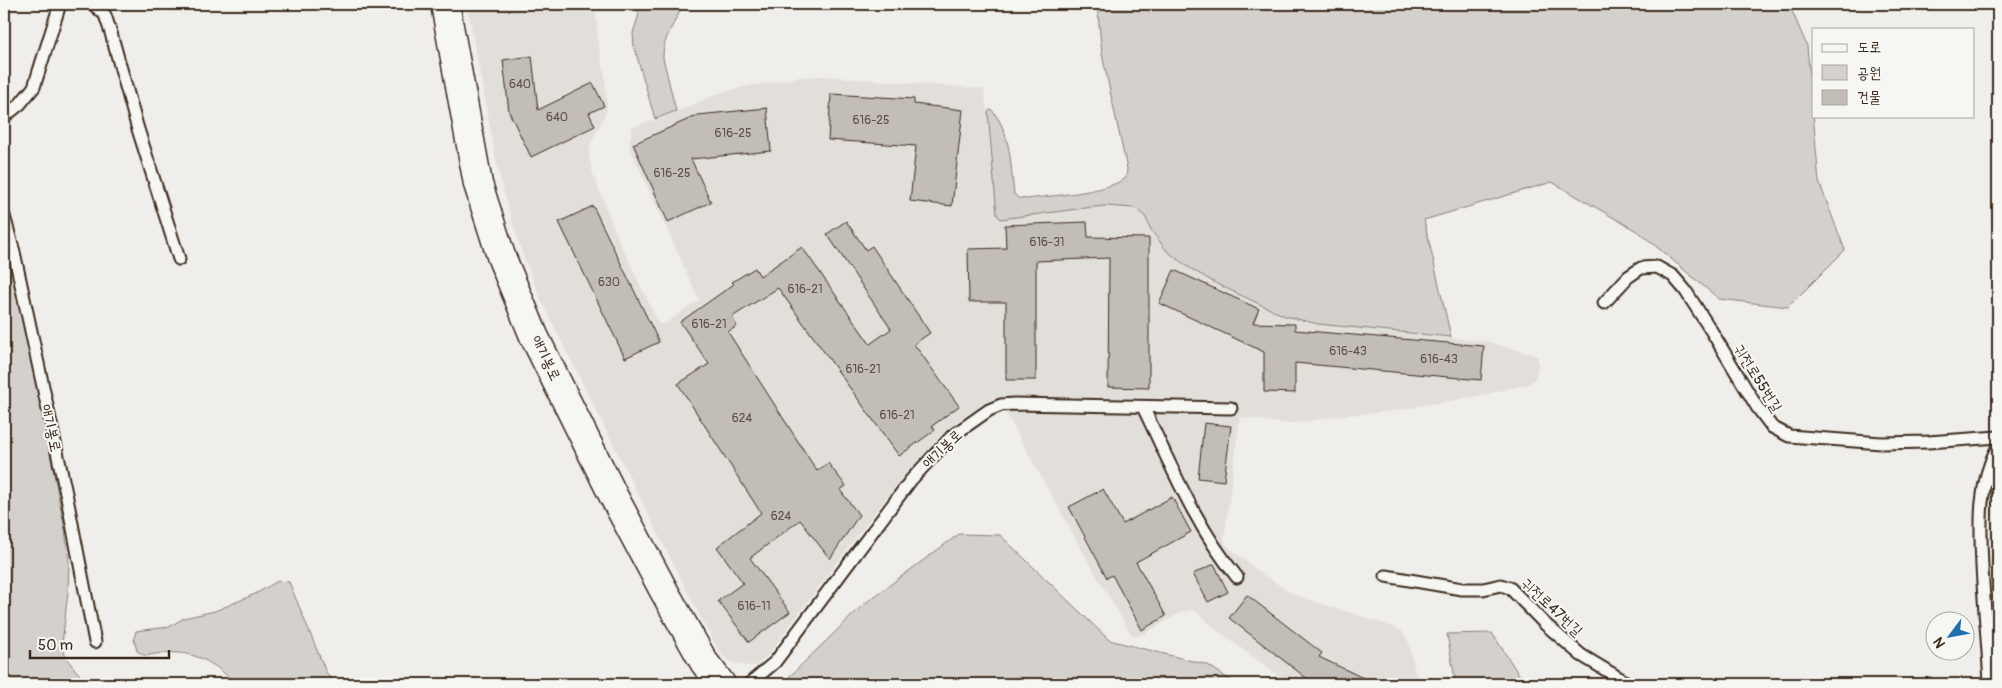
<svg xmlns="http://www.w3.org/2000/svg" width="2002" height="688" viewBox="0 0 2002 688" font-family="Pangolin,'Poor Story',sans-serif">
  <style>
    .built { fill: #e2dfdb }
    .green { fill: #d4d1cc; stroke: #887e75 }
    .building { fill: #c2bdb7; stroke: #3b2a1e }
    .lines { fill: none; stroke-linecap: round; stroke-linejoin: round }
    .service-casing { stroke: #3b2a1e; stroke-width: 15 }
    .secondary-casing { stroke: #3b2a1e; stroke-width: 31 }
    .service { stroke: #f6f6f2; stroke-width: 11 }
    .secondary { stroke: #f6f6f2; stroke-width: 28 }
    .labels { text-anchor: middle; stroke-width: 4; stroke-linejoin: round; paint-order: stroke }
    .number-label { font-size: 12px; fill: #5d4f44 }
    .street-label { font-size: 15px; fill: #3b2a1e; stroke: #f6f6f2 }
  </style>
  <rect width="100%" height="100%" fill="#efeeea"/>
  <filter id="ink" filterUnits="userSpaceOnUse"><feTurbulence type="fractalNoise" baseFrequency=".02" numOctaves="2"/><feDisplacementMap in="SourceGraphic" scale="10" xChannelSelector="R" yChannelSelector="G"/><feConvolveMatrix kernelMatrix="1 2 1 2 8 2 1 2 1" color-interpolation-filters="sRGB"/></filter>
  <g filter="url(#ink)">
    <polygon class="built" points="467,4 595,4 598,40 605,77 607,106 604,117 590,145 589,157 593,174 620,243 659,324 664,324 699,300 629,146 632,127 664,117 717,94 743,87 799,77 824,76 984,89 994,166 997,215 1001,219 1085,208 1105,206 1135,208 1140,211 1146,218 1151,230 1167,251 1188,267 1217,284 1285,316 1304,322 1489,342 1538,356 1538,368 1535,379 1529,384 1477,396 1393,411 1337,416 1296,423 1279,423 1240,417 1224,540 1226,545 1258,571 1295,595 1391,626 1402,631 1408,640 1418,684 1289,684 1217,630 1197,612 1191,610 1182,612 1144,634 1136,637 1131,634 1085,556 1008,417 994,397 958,421 940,436 923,456 886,498 766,657 756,666 746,666 728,661 720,653 703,622 640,498 543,304 523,256 509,211 497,166"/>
    <g class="green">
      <path d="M634,4H683C676,22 662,38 663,58L676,111L655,119L634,46L633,33L639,14Z"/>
      <path d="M1097,4H1789L1807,46L1819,182L1845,250L1788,307L1719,299L1640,233L1552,182L1424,220L1451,337L1318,324L1285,316L1217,284L1188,267L1167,251L1151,230L1146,218L1140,211L1135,208L1105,206L1085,208L1001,219L997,215L988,112L991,109C1012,133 1010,165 1014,194L1018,198L1027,199C1054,195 1105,193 1126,178L1127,169L1102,54Z"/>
      <polygon points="4,235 20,301 65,530 69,562 68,592 62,644 66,658 87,684 4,684"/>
      <polygon points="959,534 1000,535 1109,640 1208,665 1236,684 789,684 787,679 864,604"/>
      <path d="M278,581L289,582L326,672L334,684H236C208,656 185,647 145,656L137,651L134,639L136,631L169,627L184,618L215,611L255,594Z"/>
      <polygon points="1492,633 1525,684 1456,684 1447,634"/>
    </g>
    <g class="building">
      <polygon points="532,56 538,110 593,83 604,106 589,113 595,126 531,157 509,112 503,60"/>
      <polygon points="831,94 914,99 914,104 963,110 952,206 910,201 916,146 828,140"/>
      <polygon points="767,108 771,151 691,159 711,202 668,222 633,144 698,115"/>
      <polygon points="593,206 659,342 625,358 559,222"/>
      <polygon points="846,221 866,250 872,246 930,333 914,344 959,406 932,426 935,430 899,456 778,288 732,317 737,326 728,332 817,471 828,463 846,486 840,490 859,515 830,559 800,520 750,558 790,612 749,642 718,601 743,583 717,547 761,513 678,384 709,364 680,322 734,284 732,282 755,268 760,276 802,247 870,344 891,329 827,234"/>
      <polygon points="1087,222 1088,237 1149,238 1149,388 1108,387 1109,258 1036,261 1036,380 1006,380 1006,302 969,302 968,249 1006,248 1005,225"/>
      <polygon points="1174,270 1259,309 1253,323 1295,324 1295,330 1484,346 1481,380 1295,363 1295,393 1264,392 1264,352 1159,303"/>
      <polygon points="1204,423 1231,426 1224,481 1198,478"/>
      <polygon points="1103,489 1123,524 1172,497 1191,532 1136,562 1166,616 1142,630 1112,575 1107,578 1069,507"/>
      <polygon points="1214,564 1228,592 1208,602 1193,574"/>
      <polygon points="1247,595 1322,653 1319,657 1376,684 1314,684 1229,618"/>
    </g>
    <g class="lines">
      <g class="service-casing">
        <g id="service">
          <polyline points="93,4 105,15 111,33 137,126 179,259"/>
          <polyline points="4,117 20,104 34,87 60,4"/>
          <polyline points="4,216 14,252 67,498 95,642"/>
          <polyline points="1604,303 1628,277 1641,268 1657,267 1673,276 1685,290 1712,332 1757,407 1772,427 1789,436 1881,443 1928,442 1998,437"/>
          <path d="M1143,407C1171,465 1196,527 1237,577"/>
          <polyline points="1386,576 1462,589 1483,589 1501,585 1510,588 1545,624 1581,655 1629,684"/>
          <polyline points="749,684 775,662 911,480 952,436 989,410 1001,405 1014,404 1231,408"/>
          <path d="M1990,684C1988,645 1984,605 1982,566C1980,524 1978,484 1998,446"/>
        </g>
      </g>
      <g class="secondary-casing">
        <polyline id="secondary" points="445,4 478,184 501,256 534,336 614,497 664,591 704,662 721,684"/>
      </g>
      <use href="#service" class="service"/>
      <use href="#secondary" class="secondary"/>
    </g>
  </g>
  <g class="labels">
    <g class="number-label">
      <text x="520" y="88">640</text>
      <text x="557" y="121">640</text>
      <text x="871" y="124">616-25</text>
      <text x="733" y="137">616-25</text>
      <text x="672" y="177">616-25</text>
      <text x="1047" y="246">616-31</text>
      <text x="609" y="286">630</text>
      <text x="805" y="293">616-21</text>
      <text x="709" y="328">616-21</text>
      <text x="1348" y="355">616-43</text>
      <text x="1439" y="363">616-43</text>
      <text x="863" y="373">616-21</text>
      <text x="897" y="419">616-21</text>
      <text x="742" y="422">624</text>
      <text x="781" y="520">624</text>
      <text x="754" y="610">616-11</text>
    </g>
    <g class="street-label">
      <text transform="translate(546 358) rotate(64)" y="5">애기봉로</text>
      <text transform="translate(1758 378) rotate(58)" y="5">귀전로55번길</text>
      <text transform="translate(51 428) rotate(77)" y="5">애기봉로</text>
      <text transform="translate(942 449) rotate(-44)" y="5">애기봉로</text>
      <text transform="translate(1552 607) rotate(43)" y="5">귀전로47번길</text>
    </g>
  </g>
  <rect width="2002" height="688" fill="none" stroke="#f6f6f2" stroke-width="20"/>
  <rect x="10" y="10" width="1982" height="668" fill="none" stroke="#3b2a1e" stroke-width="2" filter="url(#ink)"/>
  <rect x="1812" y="28" width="162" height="90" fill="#f6f6f2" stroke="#aba49d"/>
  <rect x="1822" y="44" width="25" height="8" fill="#f6f6f2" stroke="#aba49d"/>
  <text x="1857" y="52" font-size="15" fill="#3b2a1e">도로</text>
  <rect x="1822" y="65" width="25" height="15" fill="#d4d1cc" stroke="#aba49d"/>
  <text x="1857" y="78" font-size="15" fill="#3b2a1e">공원</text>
  <rect x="1822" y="90" width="25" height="15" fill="#c2bdb7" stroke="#aba49d"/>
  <text x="1857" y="102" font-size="15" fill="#3b2a1e">건물</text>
  <g transform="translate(1950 636) rotate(238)"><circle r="24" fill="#f6f6f2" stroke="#aba49d"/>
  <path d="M0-4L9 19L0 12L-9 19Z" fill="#1f6fb2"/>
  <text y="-8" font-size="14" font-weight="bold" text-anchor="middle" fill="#3b2a1e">N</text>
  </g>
  <path d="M30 650v8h139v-8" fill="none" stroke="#3b2a1e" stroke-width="2.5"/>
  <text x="38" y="650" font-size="15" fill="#3b2a1e" stroke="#f6f6f2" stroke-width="4" paint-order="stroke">50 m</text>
</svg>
